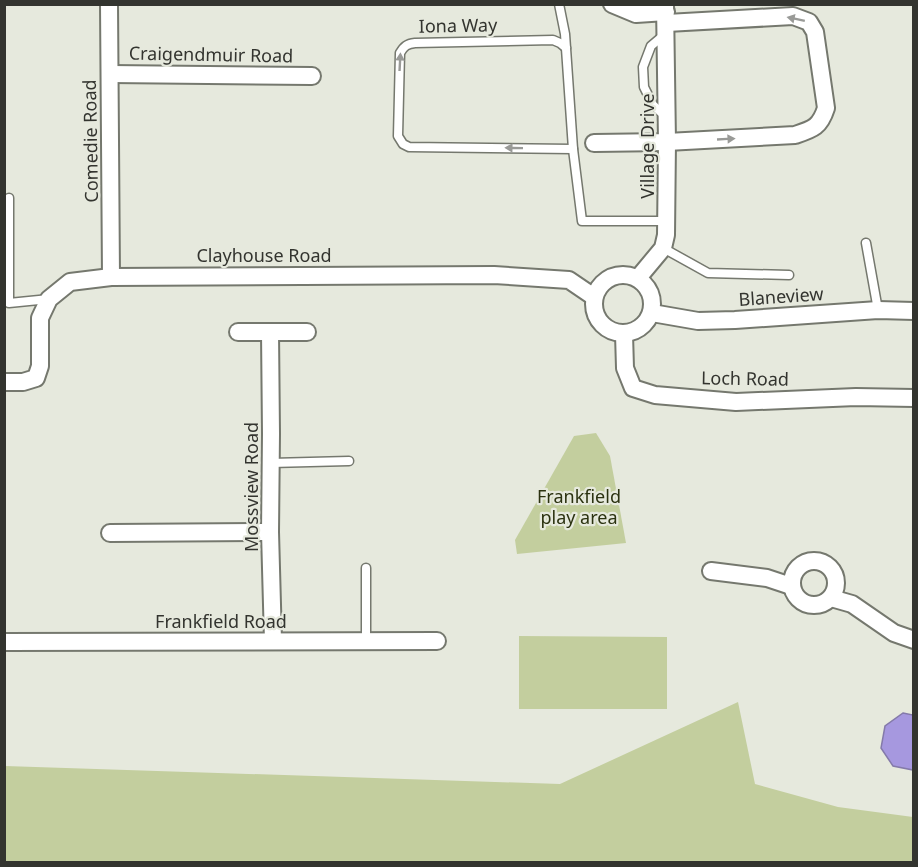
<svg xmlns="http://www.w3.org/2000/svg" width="918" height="867" viewBox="0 0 918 867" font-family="'Noto Sans',sans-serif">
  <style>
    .green { fill: #c3ce9e }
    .water { fill: #a698df; stroke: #847aaa; stroke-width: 1.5 }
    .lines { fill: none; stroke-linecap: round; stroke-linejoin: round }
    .service-casing { stroke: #75786e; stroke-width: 11 }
    .minor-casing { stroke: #75786e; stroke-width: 20 }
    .service { stroke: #fff; stroke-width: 8 }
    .minor { stroke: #fff; stroke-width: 16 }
    .oneway { fill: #999a97 }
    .labels { text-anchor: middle; stroke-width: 4.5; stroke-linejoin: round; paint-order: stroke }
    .street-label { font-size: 18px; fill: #33342f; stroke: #e6e9dd }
    .park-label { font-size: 18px; fill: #2b3210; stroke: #e6e9dd }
  </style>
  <rect width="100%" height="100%" fill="#e6e9dd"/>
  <g class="green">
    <polygon points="596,433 610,456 626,543 517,554 515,540 574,436"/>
    <polygon points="519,636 667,637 667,709 519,709"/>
    <polygon points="738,702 755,784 838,807 913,817 913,862 5,862 5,766 560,784"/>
  </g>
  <polygon class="water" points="903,713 913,715 913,770 893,766 881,748 885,726"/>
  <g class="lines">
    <g class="service-casing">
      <g id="service">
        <polyline points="559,4 565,34 573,149 582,221 667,221"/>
        <polyline points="664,35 651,46 643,67 644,87 653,105 666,117"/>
        <path d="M566,48L560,43L553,40L415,43C407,44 404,46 400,53L398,136L403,144L409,147L573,149"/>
        <polyline points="9,198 9,303 49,299"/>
        <polyline points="866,243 878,310"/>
        <polyline points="663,248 708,273 789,275"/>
        <polyline points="271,463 349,461"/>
        <polyline points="366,568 366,641"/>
      </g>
    </g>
    <g class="minor-casing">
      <g id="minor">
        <polyline points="109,4 111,277"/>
        <polyline points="612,4 636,14 666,12"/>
        <polyline points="110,74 312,76"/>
        <path d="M594,143L667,142L795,135C813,129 820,127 826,108L815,32L809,22L793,16L667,23"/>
        <circle cx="623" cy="304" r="29"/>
        <polyline points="638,278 663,248 666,235 667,142 665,4"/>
        <polyline points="652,313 698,321 735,320 878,310 914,311"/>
        <polyline points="238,332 307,332"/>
        <polyline points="270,332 271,434 270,532 273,641"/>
        <polyline points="624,334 625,368 633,388 655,395 736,402 856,397 914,398"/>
        <polyline points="4,382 23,382 36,378 40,366 40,318 49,299 70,282 111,277 494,275 569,280 594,297"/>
        <polyline points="110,533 270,532"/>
        <circle cx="814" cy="583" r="22"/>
        <polyline points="711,571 767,578 791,586"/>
        <polyline points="831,598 852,604 894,633 914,640"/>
        <polyline points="4,642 437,641"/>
      </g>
    </g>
    <use href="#service" class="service"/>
    <use href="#minor" class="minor"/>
  </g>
  <defs><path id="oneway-solid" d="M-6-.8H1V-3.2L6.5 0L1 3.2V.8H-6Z" transform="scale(1.5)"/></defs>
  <g class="oneway">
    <use href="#oneway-solid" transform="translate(796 19) rotate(-168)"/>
    <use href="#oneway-solid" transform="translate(400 62) rotate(-87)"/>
    <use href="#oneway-solid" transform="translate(726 139) rotate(-3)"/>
    <use href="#oneway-solid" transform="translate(514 148) rotate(-179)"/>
  </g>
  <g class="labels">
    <g class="street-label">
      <text transform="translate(458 26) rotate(-1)" y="6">Iona Way</text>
      <text transform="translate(211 55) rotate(1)" y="6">Craigendmuir Road</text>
      <text transform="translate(91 141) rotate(-91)" y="6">Comedie Road</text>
      <text transform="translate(648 146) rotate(-90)" y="6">Village Drive</text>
      <text x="264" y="262">Clayhouse Road</text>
      <text transform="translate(781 297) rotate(-4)" y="6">Blaneview</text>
      <text transform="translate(745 379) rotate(1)" y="6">Loch Road</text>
      <text transform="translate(252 487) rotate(-90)" y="6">Mossview Road</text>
      <text x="221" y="628">Frankfield Road</text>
    </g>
    <g class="park-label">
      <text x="579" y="503">Frankfield<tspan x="579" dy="21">play area</tspan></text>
    </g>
  </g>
  <rect width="918" height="867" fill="none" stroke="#33342f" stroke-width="12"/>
</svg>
